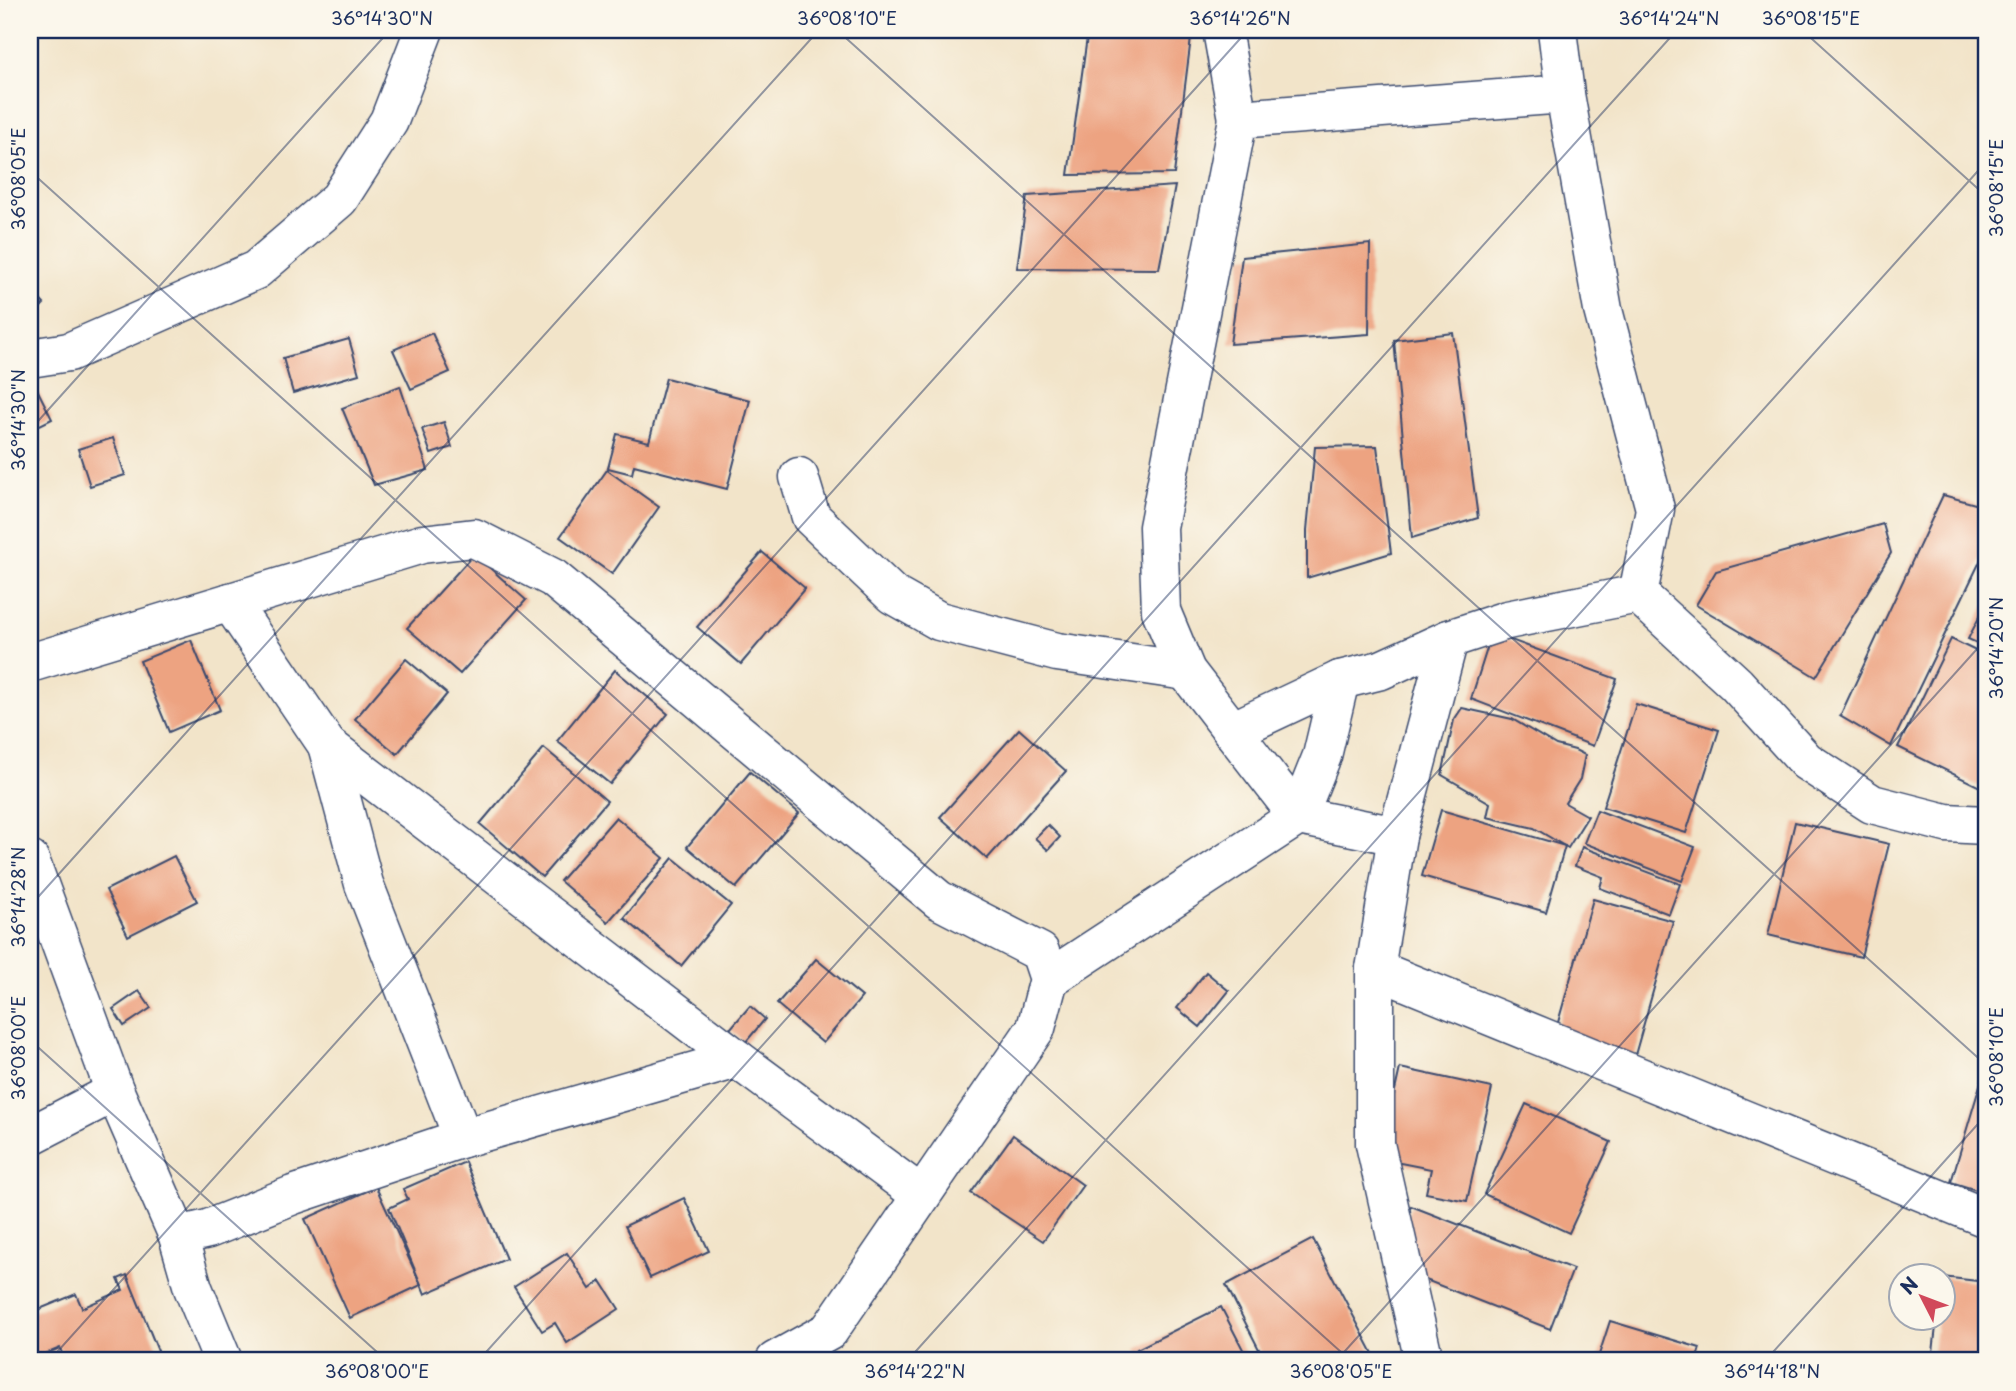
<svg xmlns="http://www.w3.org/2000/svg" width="2016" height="1391" viewBox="0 0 2016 1391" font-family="'Playpen Sans',sans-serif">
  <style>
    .building { fill: #eda381 }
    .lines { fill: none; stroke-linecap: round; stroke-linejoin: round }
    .street-casing { stroke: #3b4a6e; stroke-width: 41 }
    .street { stroke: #fff; stroke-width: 38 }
    .ticks { fill: none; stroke: #1b2f5e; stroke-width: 2; stroke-opacity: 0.45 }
    .neatline { fill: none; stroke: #1b2f5e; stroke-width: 2.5 }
    .ticks-label { font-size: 18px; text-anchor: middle; fill: #1b2f5e }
  </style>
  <rect width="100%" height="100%" fill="#fbf7ec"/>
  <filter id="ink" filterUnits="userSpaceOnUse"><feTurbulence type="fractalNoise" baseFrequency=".0143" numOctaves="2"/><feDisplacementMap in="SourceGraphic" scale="14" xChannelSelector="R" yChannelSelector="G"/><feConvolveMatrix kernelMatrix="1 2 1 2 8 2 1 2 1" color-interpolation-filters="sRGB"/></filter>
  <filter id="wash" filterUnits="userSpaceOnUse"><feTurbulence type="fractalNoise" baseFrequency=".00686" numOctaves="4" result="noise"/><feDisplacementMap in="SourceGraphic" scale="28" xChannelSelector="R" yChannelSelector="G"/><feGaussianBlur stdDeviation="1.57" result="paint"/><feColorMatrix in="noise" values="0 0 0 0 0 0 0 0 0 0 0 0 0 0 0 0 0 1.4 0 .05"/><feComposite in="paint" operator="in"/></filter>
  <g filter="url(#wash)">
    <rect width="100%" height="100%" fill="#f2e4c9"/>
    <g id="blocks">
      <g class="building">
        <polygon points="1088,30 1192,30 1174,174 1068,175"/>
        <polygon points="1175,186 1159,269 1017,268 1027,196"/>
        <polygon points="1370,244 1369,334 1230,344 1242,257"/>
        <polygon points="30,289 44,304 30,318"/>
        <polygon points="432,333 450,372 411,389 393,350"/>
        <polygon points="1453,333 1478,518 1412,538 1394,340"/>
        <polygon points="349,339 359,374 293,393 283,358"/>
        <polygon points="666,378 750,400 727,489 634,465 632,474 608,468 617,434 649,442"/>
        <polygon points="400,386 428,470 374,485 342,408"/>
        <polygon points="36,387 52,419 30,430 30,390"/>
        <polygon points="444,422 452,447 431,454 422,429"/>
        <polygon points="113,438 125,475 90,486 78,449"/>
        <polygon points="1377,446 1391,553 1307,578 1307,530 1315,447"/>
        <polygon points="607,470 659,507 612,574 560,537"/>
        <polygon points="1943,495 1986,507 1986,549 1891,746 1840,716"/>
        <polygon points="1883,524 1891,553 1816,677 1696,605 1716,571"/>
        <polygon points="762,552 805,588 741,664 697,627"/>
        <polygon points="474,554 526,600 460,674 407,628"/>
        <polygon points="1986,604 1986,647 1968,639"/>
        <polygon points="1492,633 1617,679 1593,746 1471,699"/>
        <polygon points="1951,639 1986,656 1986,790 1898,747"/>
        <polygon points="191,640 220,710 169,732 140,661"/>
        <polygon points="406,659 447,694 397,754 355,719"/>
        <polygon points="615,670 668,714 610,784 557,741"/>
        <polygon points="1636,704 1719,730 1686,833 1603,807"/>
        <polygon points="1462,708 1512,719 1556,745 1575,750 1585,755 1580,779 1565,803 1588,816 1568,848 1534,828 1487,817 1490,803 1442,775 1454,720"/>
        <polygon points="1019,729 1066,771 987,859 940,817"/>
        <polygon points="544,748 607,801 542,877 480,824"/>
        <polygon points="750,772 799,813 736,888 687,847"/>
        <polygon points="1441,810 1565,846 1546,912 1422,876"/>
        <polygon points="1597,810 1695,847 1682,881 1584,843"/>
        <polygon points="616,817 664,858 608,922 560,881"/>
        <polygon points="1795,822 1889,844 1861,957 1768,935"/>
        <polygon points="1048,825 1060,837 1048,850 1035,838"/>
        <polygon points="1582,847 1680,884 1669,914 1600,888 1603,877 1575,866"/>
        <polygon points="174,856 197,901 128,936 106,890"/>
        <polygon points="673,858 731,905 681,966 624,918"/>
        <polygon points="1593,899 1673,921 1635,1055 1555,1033"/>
        <polygon points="816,959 862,997 823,1043 777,1004"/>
        <polygon points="1206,972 1229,991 1200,1027 1177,1008"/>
        <polygon points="139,991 151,1008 124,1026 113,1009"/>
        <polygon points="750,1006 765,1019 745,1043 730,1029"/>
        <polygon points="1986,1065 1986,1193 1951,1182"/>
        <polygon points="1400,1068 1492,1088 1467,1201 1426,1193 1431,1169 1380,1159"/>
        <polygon points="1526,1104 1611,1142 1569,1233 1484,1194"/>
        <polygon points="1013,1135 1083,1185 1043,1241 971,1193"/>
        <polygon points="465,1162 506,1259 425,1294 389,1208 408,1199 403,1189"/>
        <polygon points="376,1187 421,1285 350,1318 305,1219"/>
        <polygon points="684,1198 709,1251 650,1278 625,1226"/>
        <polygon points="1411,1206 1573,1269 1550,1329 1408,1273 1396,1242"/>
        <polygon points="1313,1239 1377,1361 1265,1361 1226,1285"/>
        <polygon points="567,1253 590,1289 601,1281 619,1309 567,1343 555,1323 542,1331 514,1287"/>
        <polygon points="127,1275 160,1356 147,1361 65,1361 60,1348 33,1359 30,1352 30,1313 76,1294 82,1308 123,1290 118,1279"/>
        <polygon points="1942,1277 1986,1282 1986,1361 1932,1361 1937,1318 1942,1318"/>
        <polygon points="1221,1307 1249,1361 1143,1361 1137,1349"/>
        <polygon points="1610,1321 1700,1348 1696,1361 1597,1361"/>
      </g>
    </g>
  </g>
  <g filter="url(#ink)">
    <use href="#blocks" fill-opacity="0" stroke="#3b4a6e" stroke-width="2"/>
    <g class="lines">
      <g class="street-casing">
        <g id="street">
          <polyline points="1222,30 1238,119"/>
          <polyline points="1557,30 1565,94 1603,310 1655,509 1638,594 1736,684 1806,761 1872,804 1946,823 1986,825"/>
          <polyline points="30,358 69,352 256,270 339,199 389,121 424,30"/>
          <polyline points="799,477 811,517 893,595 939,621 1057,652 1186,671"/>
          <polyline points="230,602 327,745 737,1059"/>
          <polyline points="30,663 422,544 474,538 553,578 939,900 1040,952 1049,979 1036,1028 829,1331 775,1361"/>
          <polyline points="1232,731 1340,680 1381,670 1449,639 1507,620 1638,594"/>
          <polyline points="327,745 364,884 463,1138"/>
          <polyline points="1397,836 1298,816 1186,671 1161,611 1158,527 1238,119 1565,94"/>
          <polyline points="30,860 115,1092 178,1236 193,1288 223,1361"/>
          <polyline points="1375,969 1986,1218"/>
          <polyline points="1049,979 1298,816 1322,756 1340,680"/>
          <polyline points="30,1136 115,1092"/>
          <polyline points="178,1236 208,1229 293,1195 463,1138 737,1059 921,1195"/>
          <polyline points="1424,1361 1375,1144 1375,969 1397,836 1449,639"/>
        </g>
      </g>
      <use href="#street" class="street"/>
    </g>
  </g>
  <path class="ticks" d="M837,30L1986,1065M1802,30L1986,196M30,171L1351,1361M30,430L390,30M30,906L819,30M30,1040L387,1361M49,1361L1248,30M478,1361L1677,30M907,1361L1986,162M1336,1361L1986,639M1765,1361L1986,1115"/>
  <rect width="2016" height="1391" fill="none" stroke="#fbf7ec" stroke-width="77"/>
  <g transform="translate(1922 1297) rotate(312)"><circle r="33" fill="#fbf7ec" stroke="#a1a7b3" stroke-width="2"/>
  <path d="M0-5L12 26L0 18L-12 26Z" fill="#d1495b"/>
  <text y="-10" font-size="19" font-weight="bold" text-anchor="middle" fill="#1b2f5e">N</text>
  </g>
  <rect x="38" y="38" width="1940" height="1314" class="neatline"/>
  <g class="ticks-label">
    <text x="382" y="25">36°14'30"N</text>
    <text x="847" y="25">36°08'10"E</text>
    <text x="1240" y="25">36°14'26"N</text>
    <text x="1669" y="25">36°14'24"N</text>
    <text x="1811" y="25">36°08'15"E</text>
    <text transform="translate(19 179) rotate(-90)" y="6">36°08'05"E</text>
    <text transform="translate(1997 188) rotate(-90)" y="6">36°08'15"E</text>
    <text transform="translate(19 420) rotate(-90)" y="6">36°14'30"N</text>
    <text transform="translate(1997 648) rotate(-90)" y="6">36°14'20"N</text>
    <text transform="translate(19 897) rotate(-90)" y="6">36°14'28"N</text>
    <text transform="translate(19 1048) rotate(-90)" y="6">36°08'00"E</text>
    <text transform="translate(1997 1057) rotate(-90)" y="6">36°08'10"E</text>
    <text x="377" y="1378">36°08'00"E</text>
    <text x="915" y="1378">36°14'22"N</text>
    <text x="1341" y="1378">36°08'05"E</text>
    <text x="1772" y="1378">36°14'18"N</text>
  </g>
</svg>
